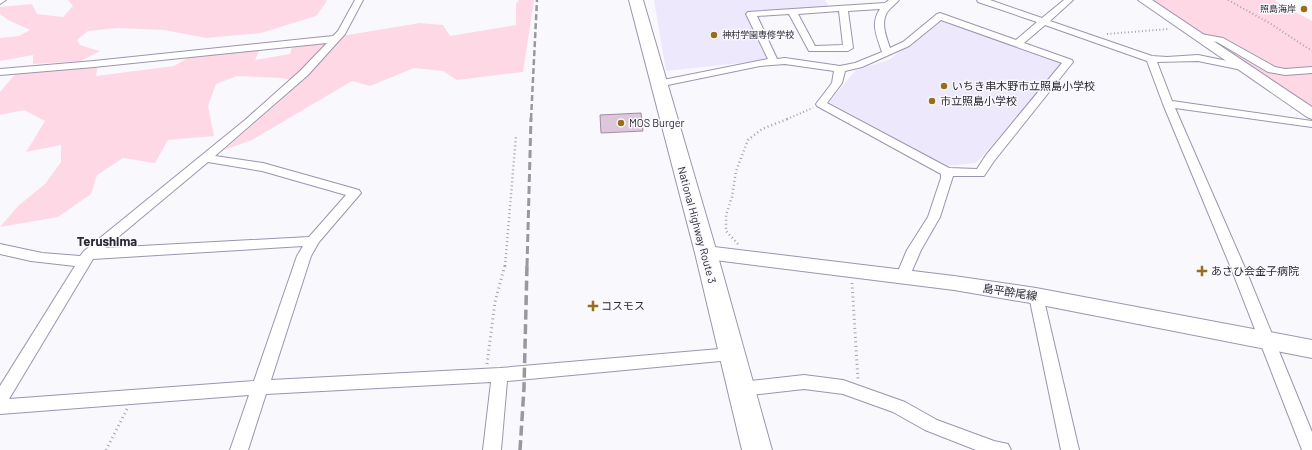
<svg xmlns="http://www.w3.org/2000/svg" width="1312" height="450" viewBox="0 0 1312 450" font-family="Barlow,'Noto Sans JP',sans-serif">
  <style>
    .built { fill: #eee8fd }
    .green { fill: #ffd8e5 }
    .building { fill: #ddc7dc; stroke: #a28da1 }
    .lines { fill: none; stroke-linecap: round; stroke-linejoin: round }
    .street-casing { stroke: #9c94ae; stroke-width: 2 }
    .secondary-casing { stroke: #9c94ae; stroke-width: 2 }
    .highway-casing { stroke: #9c94ae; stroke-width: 2 }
    .path-far2 { stroke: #a5a4ab; stroke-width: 2; stroke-dasharray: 1 2.5; stroke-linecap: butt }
    .path-far1 { stroke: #a5a4ab; stroke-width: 2.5; stroke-dasharray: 1 3; stroke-linecap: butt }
    .path { stroke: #a5a4ab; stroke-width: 3; stroke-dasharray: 1 3.5; stroke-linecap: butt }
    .street { fill: #fff; fill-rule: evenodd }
    .secondary { fill: #fff; fill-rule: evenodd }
    .highway { fill: #fff; fill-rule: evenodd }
    .rail-far2 { stroke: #9a989f; stroke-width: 2.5; stroke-dasharray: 6 3; stroke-linecap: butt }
    .rail-far1 { stroke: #9a989f; stroke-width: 3; stroke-dasharray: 8 4; stroke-linecap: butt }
    .rail { stroke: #9a989f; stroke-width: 3.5; stroke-dasharray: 10 4.5; stroke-linecap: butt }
    .poi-dot { fill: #976f1a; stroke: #f9f8fd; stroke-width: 1.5 }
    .labels { text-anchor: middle; stroke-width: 3; stroke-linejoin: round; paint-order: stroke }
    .far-poi-label { font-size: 9px; fill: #2b2832; stroke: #f9f8fd; text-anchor: end }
    .poi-label { font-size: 11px; fill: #2b2832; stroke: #f9f8fd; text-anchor: start }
    .street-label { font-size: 11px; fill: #2b2832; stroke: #f9f8fd }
    .quarter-label { font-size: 13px; font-weight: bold; fill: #2b2832; stroke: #f9f8fd }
  </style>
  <rect width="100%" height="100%" fill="#f9f8fd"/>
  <g class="built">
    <polygon points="654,0 825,0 829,8 757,12 779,59 666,71"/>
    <polygon points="942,19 1065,63 976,163 946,166 829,102 856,70 889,60"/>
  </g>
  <g class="green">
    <polygon points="68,0 326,0 327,1 316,16 261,33 206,38 164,30 117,28 88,31 77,40 80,45 100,51 81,61 33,64 33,55 0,61 0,38 19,36 30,30 8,20 0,14 0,7 32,4 37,14 63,17 73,6"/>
    <polygon points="519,0 534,0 523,72 457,80 443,71 414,68 370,86 352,81 252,140 224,150 301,82 281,78 237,76 216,84 208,106 214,136 168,140 155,163 123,158 97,175 91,194 58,217 0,227 18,206 45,184 61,162 61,145 26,152 45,121 24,110 0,115 0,92 17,72 98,64 96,76 174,66 191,56 261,47 255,60 290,54 293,44 420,23 443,25 450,36 516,25 516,4"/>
    <polygon points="1149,0 1274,0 1312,21 1312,108"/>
  </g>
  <polygon class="building" points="641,113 643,131 601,133 600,115"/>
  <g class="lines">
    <g class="street-casing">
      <g id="street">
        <polygon points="0,0 6,0 0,4"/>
        <path d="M355,0H363L345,34L308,75L215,156L263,163L359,190L361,193L319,242L311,256L271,380L500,368L731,348L736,350L739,354L736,358L731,360L507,381L501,450H483L491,382L266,394L248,450H230L249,395L0,414V386L75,266L31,261L0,254V244L42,253L80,256L84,251L245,120L300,71L327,43L94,67L0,75V69L94,61L333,36L338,31ZM208,162L262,171L346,195L309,237L105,248ZM303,246L297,256L254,381L9,399L93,259Z"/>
        <path d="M889,0H899C896,4 891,7 888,11C880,22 886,36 890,48L903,42L937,14L940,13L1016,40L1037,22L978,2L977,0H990L1042,18L1064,0H1073L1050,21L1152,56L1167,57L1198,55L1242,64L1247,67L1242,70L1198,61L1157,62L1172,101L1312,121V127L1175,108L1245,268L1312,432V450H1302L1231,268L1163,104L1147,61L1045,25L1024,43L1072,60L1073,62L994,161L984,176H953L940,217L921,250L908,280L903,281L898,280L896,276L907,250L928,217L941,178V174L817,106L816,104L832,83L834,71L785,64L760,66L658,87L653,84L658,81L768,59L746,14L748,12L885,3ZM880,9C870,23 877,37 882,52L855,63L840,66L785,58L777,59L757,16L789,14L809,51H848L853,48L848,11ZM839,11L843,45L815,46L798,14ZM941,20L1062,63L986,155L977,169L949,168L827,103L842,83L845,71L862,67L909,46Z"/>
        <polygon points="1201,34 1223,38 1275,67 1285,69 1312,67 1312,73 1285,75 1268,72 1217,42 1198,39 1196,37"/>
        <polygon points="1036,291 1041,292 1043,296 1079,450 1061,450 1029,296 1031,292"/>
        <polygon points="804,375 843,380 905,402 937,420 994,441 1008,444 1011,450 976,450 925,430 893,412 843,394 804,389 741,396 735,394 733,389 735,384 741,382"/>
      </g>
    </g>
    <g class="secondary-casing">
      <g id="secondary">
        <polygon points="1138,0 1152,0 1312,107 1312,119 1307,117"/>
        <polygon points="706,246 954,276 1036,288 1312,340 1312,358 1036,304 954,290 699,258 697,253 699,248"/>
      </g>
    </g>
    <g class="highway-casing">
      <polygon id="highway" points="629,0 643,0 717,253 772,450 742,450 695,253"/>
    </g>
    <g class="path-far2">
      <polyline points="1228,0 1271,24 1312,51"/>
      <polyline points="1107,34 1168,29"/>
      <polyline points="787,119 813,108"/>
    </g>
    <g class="path-far1">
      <polyline points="738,244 726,231 726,215 732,197 736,171 748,140 762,129 790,118"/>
      <polyline points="505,266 516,136"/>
    </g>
    <g class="path">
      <polyline points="852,283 858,380"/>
      <polyline points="487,364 495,302 505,265"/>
      <polyline points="106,450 127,409"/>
    </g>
    <use href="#street" class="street"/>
    <use href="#secondary" class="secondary"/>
    <use href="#highway" class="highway"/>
    <polyline class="rail-far2" points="531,119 537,0"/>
    <polyline class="rail-far1" points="527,266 531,118"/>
    <polyline class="rail" points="520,450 524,388 527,265"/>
  </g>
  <g class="poi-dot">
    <circle cx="1304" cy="9" r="4"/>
    <circle cx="714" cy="35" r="4"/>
    <circle cx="944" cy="86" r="4"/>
    <circle cx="932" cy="101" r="4"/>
    <circle cx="621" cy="123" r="4"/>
    <path d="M1200 265h4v4h4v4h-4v4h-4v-4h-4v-4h4z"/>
    <path d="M591 300h4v4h4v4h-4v4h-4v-4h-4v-4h4z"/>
  </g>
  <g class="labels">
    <g class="far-poi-label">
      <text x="1296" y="12">照島海岸</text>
      <text x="722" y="38" text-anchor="start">神村学園専修学校</text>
    </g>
    <g class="poi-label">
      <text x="952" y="90">いちき串木野市立照島小学校</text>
      <text x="940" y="105">市立照島小学校</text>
      <text x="629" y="127">MOS Burger</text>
      <text x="1211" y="275">あさひ会金子病院</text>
      <text x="601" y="310">コスモス</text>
    </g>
    <g class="street-label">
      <text transform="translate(697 225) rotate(75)" y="4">National Highway Route 3</text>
      <text transform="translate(1010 292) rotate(9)" y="4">島平酔尾線</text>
    </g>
    <g class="quarter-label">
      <text x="107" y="246">Terushima</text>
    </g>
  </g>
</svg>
